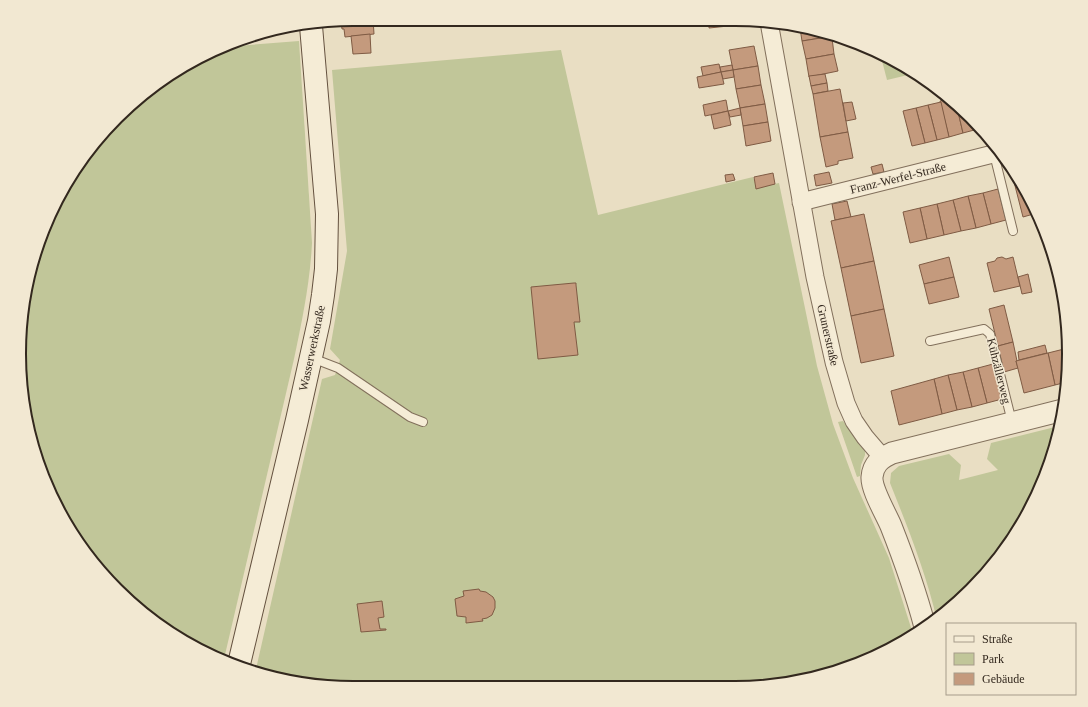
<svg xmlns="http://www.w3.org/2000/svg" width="1088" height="707" viewBox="0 0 1088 707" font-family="Georgia,serif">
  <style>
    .green { fill: #c1c699 }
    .building { fill: #c49a7d; stroke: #7f5b44 }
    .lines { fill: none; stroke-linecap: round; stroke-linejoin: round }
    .service-casing { stroke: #82705c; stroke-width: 10 }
    .minor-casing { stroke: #82705c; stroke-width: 19 }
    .tertiary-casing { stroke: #82705c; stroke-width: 23 }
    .secondary-casing { stroke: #64513f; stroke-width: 24 }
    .service { stroke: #f5ecd6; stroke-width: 8 }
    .minor { stroke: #f5ecd6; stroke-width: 17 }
    .tertiary { stroke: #f5ecd6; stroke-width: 21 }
    .secondary { stroke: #f5ecd6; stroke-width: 22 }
    .labels { text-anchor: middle; stroke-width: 3; stroke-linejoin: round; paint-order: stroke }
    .street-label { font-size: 12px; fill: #33281e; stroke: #f2e8d2 }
    .rim { fill: none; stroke: #33281e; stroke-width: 2 }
  </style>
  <rect width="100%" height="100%" fill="#e9dec3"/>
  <g class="green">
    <path d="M299,41L312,243C310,283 302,321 294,359L224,659L206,654L133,605L64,521L25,419L20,331L44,226L88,150L167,76L224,47Z"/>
    <polygon points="561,50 598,215 753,177 757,188 779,183 817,366 833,424 853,478 889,558 913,634 882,654 821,677 756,687 310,685 256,669 322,379 335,375 340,360 330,349 347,251 332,70"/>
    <polygon points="880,53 882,53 912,74 887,80"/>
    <polygon points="843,421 854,436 865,449 865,455 861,465 860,476 857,477 838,422"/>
    <path d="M1059,426L1051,461L1024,521L986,574L937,620C926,573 908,528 890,483L891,473L899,466L949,454L961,465L959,480L998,470L987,459L991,443Z"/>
  </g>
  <g class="building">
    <polygon points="354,19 373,19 374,34 345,37 344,29 342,29 341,21"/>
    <polygon points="709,21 738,22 738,25 709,28"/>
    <polygon points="800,28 827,37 802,41"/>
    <polygon points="370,34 371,53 353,54 351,36"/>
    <polygon points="827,37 832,38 834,54 806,59 802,41"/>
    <polygon points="754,46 758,66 733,70 729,50"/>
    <polygon points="834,54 838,71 809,77 806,59"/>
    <polygon points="719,64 721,72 703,76 701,67"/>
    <polygon points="732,65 733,70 721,72 720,67"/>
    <polygon points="758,66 761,85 736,89 733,70"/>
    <polygon points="733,70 734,77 723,79 721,72"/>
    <polygon points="721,72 724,84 699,88 697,77"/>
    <polygon points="825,74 827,83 811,86 809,76"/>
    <polygon points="827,83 828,91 813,94 811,86"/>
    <polygon points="761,85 765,104 740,108 736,89"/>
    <polygon points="840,89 848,132 820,137 813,94"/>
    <polygon points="950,99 956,103 963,133 949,137 940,101"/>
    <polygon points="726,100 728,111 705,116 703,105"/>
    <polygon points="852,102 856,119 846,121 843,103"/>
    <polygon points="941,102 949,137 937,140 928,105"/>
    <polygon points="956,103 977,125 978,129 963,133"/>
    <polygon points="765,104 768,122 743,126 740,108"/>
    <polygon points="928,105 937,140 925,143 916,108"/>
    <polygon points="740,108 741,115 730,117 728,111"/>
    <polygon points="916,108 925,143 912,146 903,111"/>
    <polygon points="728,111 731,125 714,129 711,115"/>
    <polygon points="768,122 771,141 746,146 743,126"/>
    <polygon points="848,132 853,158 838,161 838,164 826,167 820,137"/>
    <polygon points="882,164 884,172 873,174 871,167"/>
    <polygon points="829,172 832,183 816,186 814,175"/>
    <polygon points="773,173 775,184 756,189 754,177"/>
    <polygon points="733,174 735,180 726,182 725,175"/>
    <polygon points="1017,177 1035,206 1037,213 1023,217 1013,178"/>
    <polygon points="998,189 1006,220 991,224 983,193"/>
    <polygon points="983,193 991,224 976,228 968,196"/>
    <polygon points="968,196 976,228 961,231 953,200"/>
    <polygon points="953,200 961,231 944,235 937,204"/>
    <polygon points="847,201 851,217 835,220 832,204"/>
    <polygon points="937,204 944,235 927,239 920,208"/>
    <polygon points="920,208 927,239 910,243 903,212"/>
    <polygon points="864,214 874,261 841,268 831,221"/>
    <polygon points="949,257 954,277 924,284 919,265"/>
    <polygon points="1002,257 1006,259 1013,257 1020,286 994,292 987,263 995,261 997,258"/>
    <polygon points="874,261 884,309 851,316 841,268"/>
    <polygon points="1028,274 1032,292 1022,294 1018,277"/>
    <polygon points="954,277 959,297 929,304 924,284"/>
    <polygon points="574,283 576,283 576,285 580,322 574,322 578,355 538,359 531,287"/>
    <polygon points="1060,284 1067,323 1064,324 1055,286"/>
    <polygon points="1004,305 1013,342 998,346 989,309"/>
    <polygon points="884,309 894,356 861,363 851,316"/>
    <polygon points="1013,342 1017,361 1016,361 1018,368 1004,372 998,346"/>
    <polygon points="1045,345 1047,353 1019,360 1018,352"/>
    <polygon points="1068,348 1067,382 1055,385 1048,353"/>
    <polygon points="1048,353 1055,385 1024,393 1016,361"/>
    <polygon points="993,364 1002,399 987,403 978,368"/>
    <polygon points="978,368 987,403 972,407 963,372"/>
    <polygon points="963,372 972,407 957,410 948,375"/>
    <polygon points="948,375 957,410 942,414 934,379"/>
    <polygon points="934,379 942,414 899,425 891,391"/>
    <polygon points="479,589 480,591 486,592 493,597 495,601 495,608 492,615 487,618 482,619 483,621 466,623 466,617 457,616 455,599 464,596 463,591"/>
    <polygon points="382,601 384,617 378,618 380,629 386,629 386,630 361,632 357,604"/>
  </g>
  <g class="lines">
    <g class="service-casing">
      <g id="service">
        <polyline points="994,154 1013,231"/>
        <polyline points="930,341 984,329 990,334 1012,422"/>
        <polyline points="312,358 338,368 410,417 423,422"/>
      </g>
    </g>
    <g class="minor-casing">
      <g id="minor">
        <polyline points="769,22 815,277 834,362 846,403 854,421 865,437 883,458"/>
        <polyline points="801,202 1001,152"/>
      </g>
    </g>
    <g class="tertiary-casing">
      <path id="tertiary" d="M925,627C916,593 904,559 891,526C886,514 871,489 872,477C873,464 881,458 892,453L1063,410"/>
    </g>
    <g class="secondary-casing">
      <polyline id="secondary" points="239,664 297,420 319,321 323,295 326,269 327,214 311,26"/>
    </g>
    <use href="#service" class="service"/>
    <use href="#minor" class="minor"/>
    <use href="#tertiary" class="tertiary"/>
    <use href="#secondary" class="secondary"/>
  </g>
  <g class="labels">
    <g class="street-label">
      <text transform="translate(898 178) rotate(-14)" y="4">Franz-Werfel-Straße</text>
      <text transform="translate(828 335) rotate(77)" y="4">Grunerstraße</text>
      <text transform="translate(312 348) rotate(-78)" y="4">Wasserwerkstraße</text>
      <text transform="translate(999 371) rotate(76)" y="4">Kühzällerweg</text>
    </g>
  </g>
  <path d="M0 0H1088V707H0ZM353 26H735A327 327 0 0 1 1062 353V354A327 327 0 0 1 735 681H353A327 327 0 0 1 26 354V353A327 327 0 0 1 353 26Z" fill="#f2e8d2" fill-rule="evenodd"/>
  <path class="rim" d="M353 26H735A327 327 0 0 1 1062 353V354A327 327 0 0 1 735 681H353A327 327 0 0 1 26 354V353A327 327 0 0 1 353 26Z"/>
  <rect x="946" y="623" width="130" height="72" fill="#f2e8d2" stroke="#a69b8a"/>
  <rect x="954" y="636" width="20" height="6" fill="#f5ecd6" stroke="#a69b8a"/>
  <text x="982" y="643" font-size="12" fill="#33281e">Straße</text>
  <rect x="954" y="653" width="20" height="12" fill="#c1c699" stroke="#a69b8a"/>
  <text x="982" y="663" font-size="12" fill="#33281e">Park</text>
  <rect x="954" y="673" width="20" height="12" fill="#c49a7d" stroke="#a69b8a"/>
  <text x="982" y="683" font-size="12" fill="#33281e">Gebäude</text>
</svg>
